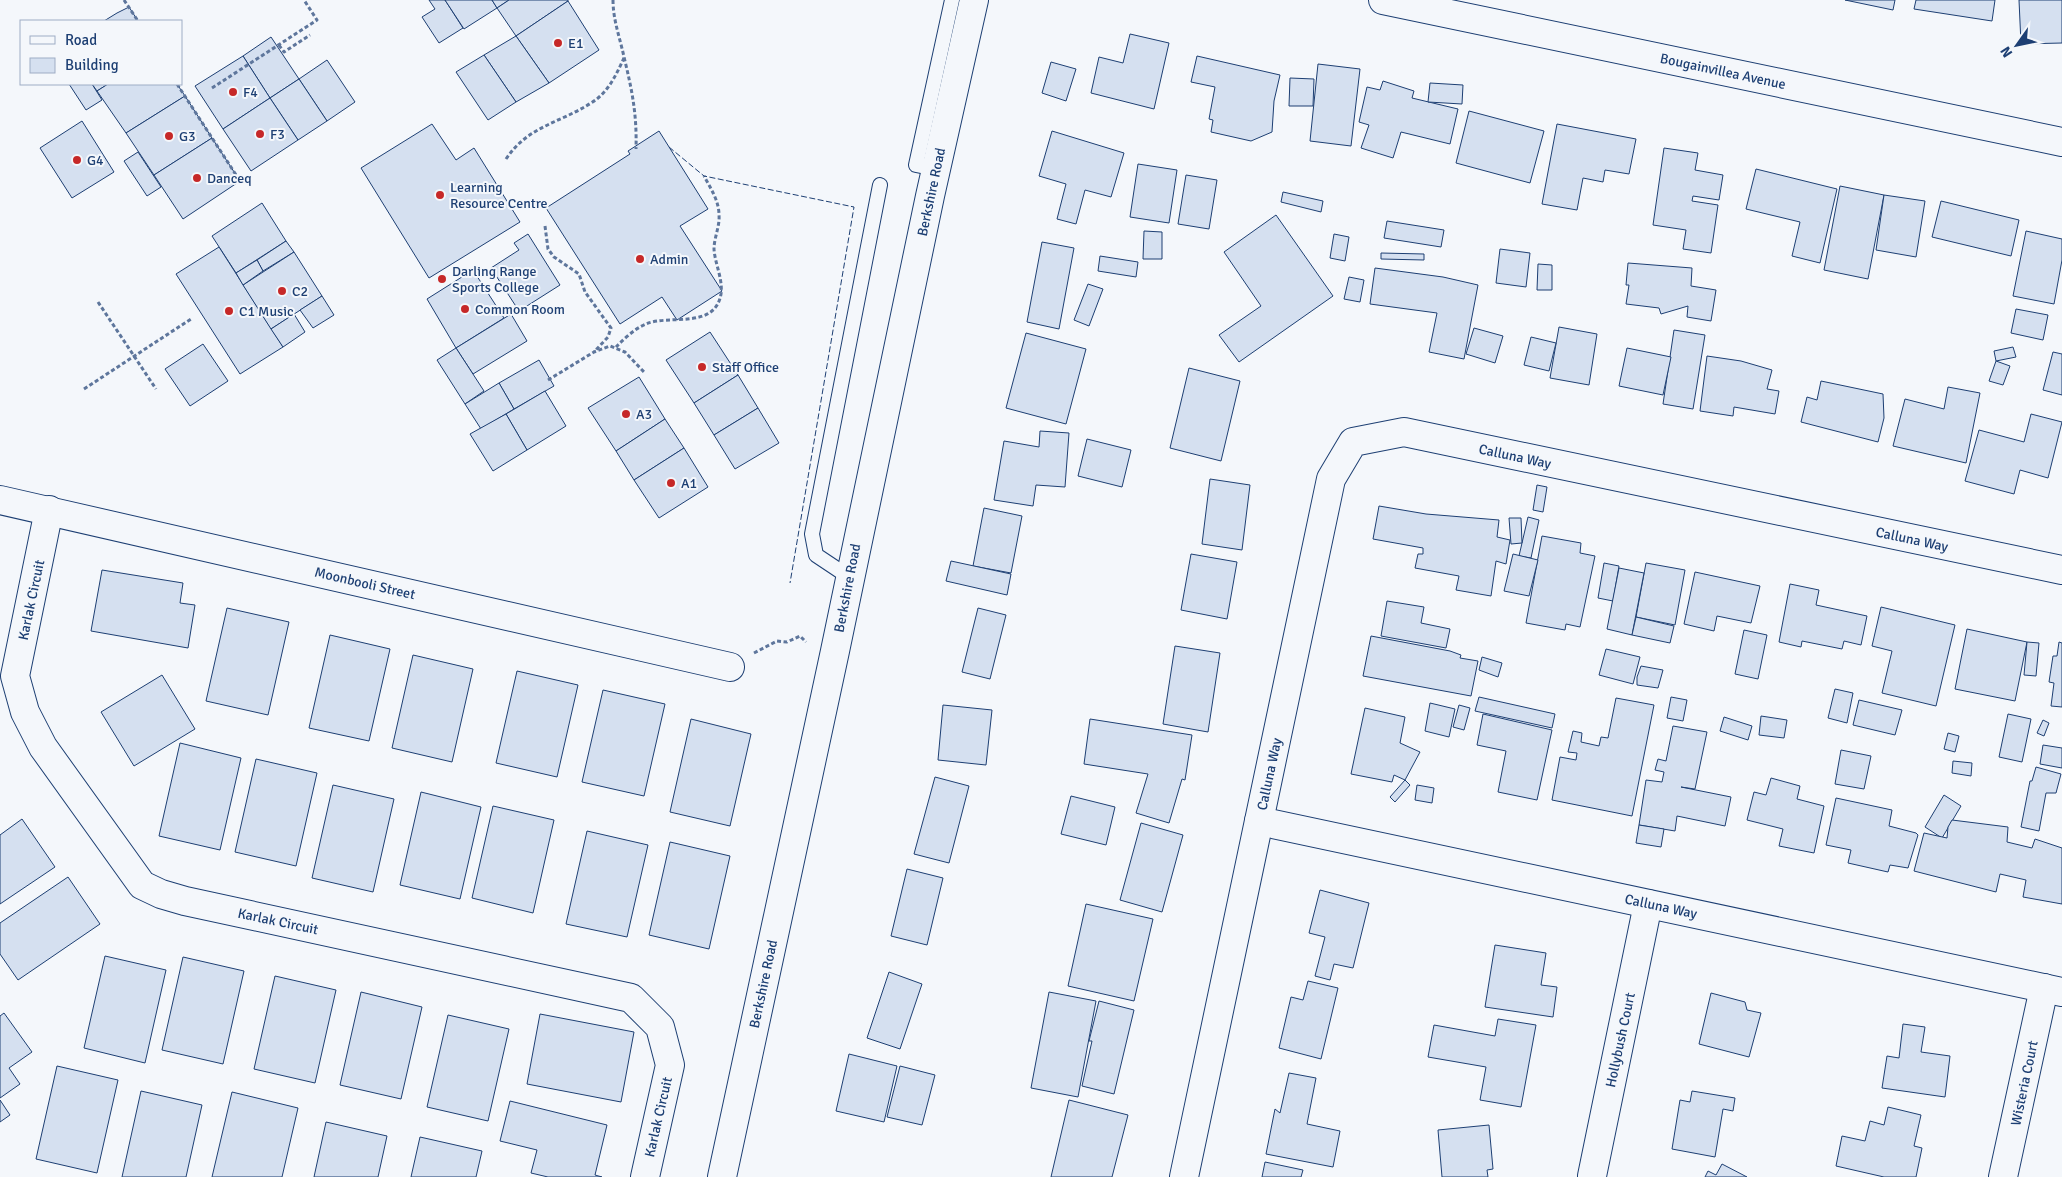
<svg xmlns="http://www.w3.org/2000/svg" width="2062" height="1177" viewBox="0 0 2062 1177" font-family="Signika,sans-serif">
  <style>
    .building { fill: #d5e0f0; stroke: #1d3f73 }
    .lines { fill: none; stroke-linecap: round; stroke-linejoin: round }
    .service-casing { stroke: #1d3f73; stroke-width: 16 }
    .minor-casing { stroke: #1d3f73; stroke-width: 30 }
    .tertiary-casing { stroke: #1d3f73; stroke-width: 30 }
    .secondary-casing { stroke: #1d3f73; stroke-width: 30 }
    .path { stroke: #5e769c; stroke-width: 3; stroke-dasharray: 4 2.5; stroke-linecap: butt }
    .service { stroke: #f4f7fb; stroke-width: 14 }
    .minor { stroke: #f4f7fb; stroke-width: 28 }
    .tertiary { stroke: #f4f7fb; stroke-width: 28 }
    .secondary { stroke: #f4f7fb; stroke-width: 28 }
    .fence { stroke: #1d3f73; stroke-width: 1; stroke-dasharray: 6 2.5; stroke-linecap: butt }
    .poi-dot { fill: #c62828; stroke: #f4f7fb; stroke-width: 2 }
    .labels { text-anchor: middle; stroke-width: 4; stroke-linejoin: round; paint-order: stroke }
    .poi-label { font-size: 14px; fill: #1d3f73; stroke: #f4f7fb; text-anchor: start }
    .street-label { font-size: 14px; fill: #1d3f73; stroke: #f4f7fb }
  </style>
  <rect width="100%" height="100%" fill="#f4f7fb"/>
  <g class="building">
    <polygon points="429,0 445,0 463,28 439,43 422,17 435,9"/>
    <polygon points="445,0 492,0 497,8 464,29"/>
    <polygon points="492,0 509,0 497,8"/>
    <polygon points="509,0 568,0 568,1 516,36 497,8"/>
    <polygon points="1845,0 1895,0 1893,10"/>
    <polygon points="1916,0 1995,0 1992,21 1914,9"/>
    <polygon points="2019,0 2062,0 2062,43 2021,44"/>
    <polygon points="568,1 599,50 549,83 516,36"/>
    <polygon points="129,7 138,21 104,21 117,13"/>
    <polygon points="1130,34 1169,43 1154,109 1091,93 1099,57 1123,63"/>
    <polygon points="516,36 549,83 516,102 484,55"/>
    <polygon points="271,37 299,79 270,98 243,56"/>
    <polygon points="484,55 516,102 488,120 456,72"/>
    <polygon points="243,56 270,98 223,129 195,86"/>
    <polygon points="1197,56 1280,75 1274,101 1272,132 1251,141 1211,132 1213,120 1209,119 1215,87 1191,82"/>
    <polygon points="327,60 355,102 327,121 299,79"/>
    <polygon points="1051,62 1076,69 1066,101 1042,93"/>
    <polygon points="1318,64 1360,69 1351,146 1310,141"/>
    <polygon points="1290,78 1314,79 1313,106 1289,106"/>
    <polygon points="299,79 327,121 298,140 270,98"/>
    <polygon points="1383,81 1414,91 1412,98 1458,109 1450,144 1401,132 1393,158 1361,148 1369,125 1359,122 1367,87 1380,90"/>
    <polygon points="1430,83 1463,85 1462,104 1428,102"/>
    <polygon points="69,84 92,84 102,100 86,110"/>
    <polygon points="92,84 108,84 97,91"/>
    <polygon points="108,84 177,84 185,96 126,133 97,91"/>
    <polygon points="185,96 212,138 154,175 126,133"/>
    <polygon points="270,98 298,140 251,171 223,129"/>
    <polygon points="1469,111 1544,131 1530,183 1456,163"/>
    <polygon points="82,121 114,172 72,198 40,148"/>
    <polygon points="432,124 456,160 474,148 520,222 429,278 361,168"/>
    <polygon points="1557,124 1636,139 1629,174 1605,170 1603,182 1583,178 1577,210 1542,204"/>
    <polygon points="659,131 708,209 680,226 722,291 677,320 662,297 620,324 546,208 630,154 628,151"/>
    <polygon points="1052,131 1124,153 1111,197 1085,190 1076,224 1057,219 1066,184 1039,176"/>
    <polygon points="212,138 240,181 183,219 154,175"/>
    <polygon points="1664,148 1698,153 1695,170 1723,175 1719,200 1693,196 1692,201 1718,205 1711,253 1683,249 1686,230 1653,225"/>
    <polygon points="138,152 161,187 147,196 124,161"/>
    <polygon points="1138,164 1177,170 1169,223 1130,217"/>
    <polygon points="1756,169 1837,189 1820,263 1792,256 1800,222 1746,209"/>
    <polygon points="1186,175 1217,180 1209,229 1178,224"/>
    <polygon points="1840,186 1884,195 1868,279 1824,270"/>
    <polygon points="1283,192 1323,201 1321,212 1281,202"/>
    <polygon points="1884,195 1925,201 1916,257 1876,250"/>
    <polygon points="1941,201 2019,220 2011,256 1932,237"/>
    <polygon points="262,203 286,241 236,273 212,236"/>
    <polygon points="1276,215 1333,296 1239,362 1219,335 1261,306 1224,252"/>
    <polygon points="1387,221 1444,230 1441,247 1384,238"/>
    <polygon points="1144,231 1162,232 1162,259 1143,259"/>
    <polygon points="2026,231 2062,239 2062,260 2054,304 2013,296"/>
    <polygon points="528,234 560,285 519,311 491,268 519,250 514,243"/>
    <polygon points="1334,234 1349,237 1345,261 1330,258"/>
    <polygon points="286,241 294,252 263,271 257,260"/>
    <polygon points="1042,242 1074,248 1059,329 1027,322"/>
    <polygon points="219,247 283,347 240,374 176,274"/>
    <polygon points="1500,249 1530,253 1526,287 1496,283"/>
    <polygon points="294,252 322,296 271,329 243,285"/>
    <polygon points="1381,253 1424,254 1424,260 1381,259"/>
    <polygon points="1100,256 1138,262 1136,277 1098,271"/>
    <polygon points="257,260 263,271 243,285 236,273"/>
    <polygon points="1628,263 1692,268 1691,286 1716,290 1711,321 1687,317 1688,306 1661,314 1659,308 1626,304 1629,285 1626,285"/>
    <polygon points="1538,264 1552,265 1552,290 1537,290"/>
    <polygon points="1375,268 1443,277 1478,285 1464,359 1429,352 1437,313 1370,304"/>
    <polygon points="473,270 504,318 456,348 427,299"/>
    <polygon points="1349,277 1364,280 1360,302 1344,299"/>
    <polygon points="1088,284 1103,289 1089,326 1074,320"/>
    <polygon points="322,296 334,315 313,328 300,310"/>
    <polygon points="2016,309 2048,315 2043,340 2011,333"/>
    <polygon points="294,314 305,332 283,347 271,329"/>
    <polygon points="511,314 527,341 473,374 456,348"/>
    <polygon points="1559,327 1597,334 1589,385 1550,378"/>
    <polygon points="1474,328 1503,336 1495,363 1466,354"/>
    <polygon points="1674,330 1705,335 1693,409 1663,404"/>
    <polygon points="710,332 738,375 694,403 666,360"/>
    <polygon points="1026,333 1086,349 1066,424 1006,408"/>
    <polygon points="1531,337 1556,343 1549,371 1524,365"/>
    <polygon points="203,344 228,381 190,406 165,369"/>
    <polygon points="2013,347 2016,357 1996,361 1994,351"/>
    <polygon points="456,348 484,391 465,404 437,360"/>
    <polygon points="1627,348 1671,357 1663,395 1619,386"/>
    <polygon points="2053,352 2062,354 2062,395 2043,390"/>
    <polygon points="1707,356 1741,361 1772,370 1767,389 1779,391 1775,414 1734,407 1733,416 1700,411"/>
    <polygon points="539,360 554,386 514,409 499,383"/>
    <polygon points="1996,361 2010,366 2003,385 1989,381"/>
    <polygon points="1189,368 1240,381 1221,461 1170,448"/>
    <polygon points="738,375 758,408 714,435 694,403"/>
    <polygon points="639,377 665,419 616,451 588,408"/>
    <polygon points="1821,381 1883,394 1884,418 1878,442 1801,422 1807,397 1817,400"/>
    <polygon points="499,383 514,409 481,429 465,404"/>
    <polygon points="1948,387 1980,393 1966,463 1893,446 1905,399 1944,409"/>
    <polygon points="545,391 566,426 527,450 506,414"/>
    <polygon points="758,408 779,443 735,469 714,435"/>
    <polygon points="506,414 527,450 493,471 470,434"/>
    <polygon points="2031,414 2062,422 2048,478 2020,470 2014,494 1965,481 1979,430 2024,442"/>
    <polygon points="665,419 684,448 634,480 616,451"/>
    <polygon points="1040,431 1069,433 1065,487 1036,485 1033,506 994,500 1004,441 1039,447"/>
    <polygon points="1087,439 1131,450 1122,487 1078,476"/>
    <polygon points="684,448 708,487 659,518 634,480"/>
    <polygon points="1210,479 1250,485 1242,550 1202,544"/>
    <polygon points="1537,485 1547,487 1543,512 1533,510"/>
    <polygon points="1379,506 1426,514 1499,520 1497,537 1510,540 1506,564 1496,561 1491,596 1456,590 1459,576 1415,568 1418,554 1423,554 1423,548 1373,539"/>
    <polygon points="984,508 1022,516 1011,573 973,566"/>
    <polygon points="1528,517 1539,520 1531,558 1519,556"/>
    <polygon points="1509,518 1521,518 1522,543 1511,544"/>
    <polygon points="1542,536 1581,543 1580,553 1595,556 1580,627 1566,624 1565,630 1526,623"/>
    <polygon points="1191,554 1237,562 1227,619 1181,610"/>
    <polygon points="1513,554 1538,560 1529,596 1504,591"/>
    <polygon points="951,561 1011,574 1007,595 946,581"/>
    <polygon points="1604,563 1619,566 1613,601 1598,598"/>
    <polygon points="1646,563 1685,570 1675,625 1636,617"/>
    <polygon points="1619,568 1644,573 1632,635 1607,629"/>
    <polygon points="102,570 183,583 180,603 195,605 188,648 91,631"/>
    <polygon points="1695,572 1760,586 1751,623 1717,616 1714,631 1684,624"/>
    <polygon points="1790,584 1819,590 1816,605 1867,616 1861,645 1844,641 1842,649 1802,641 1801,647 1779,642"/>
    <polygon points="1387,601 1424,607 1421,623 1450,629 1446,648 1381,636"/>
    <polygon points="1881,607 1955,625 1936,706 1882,693 1892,651 1872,646"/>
    <polygon points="227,608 289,622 268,715 206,701"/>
    <polygon points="978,608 1006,615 990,679 962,672"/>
    <polygon points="1636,617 1674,626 1670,643 1632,635"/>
    <polygon points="1967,629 2027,642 2015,701 1955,689"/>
    <polygon points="1744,630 1767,635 1758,679 1735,674"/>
    <polygon points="330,635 390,649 369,741 309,728"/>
    <polygon points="1371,636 1450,651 1461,655 1460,658 1478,661 1471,696 1363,676"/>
    <polygon points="2027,642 2039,643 2036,676 2024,675"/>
    <polygon points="2059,642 2062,643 2062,707 2051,706 2054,683 2049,682 2053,656 2057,656"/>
    <polygon points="1175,646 1220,653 1208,732 1163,724"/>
    <polygon points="1606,649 1640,657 1633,684 1599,675"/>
    <polygon points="413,655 473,669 452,762 392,748"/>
    <polygon points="1482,657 1502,663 1498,677 1479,670"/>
    <polygon points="1641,666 1663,670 1658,688 1637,685 1637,677"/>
    <polygon points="517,671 578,685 557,777 496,763"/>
    <polygon points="162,675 195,729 134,766 101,712"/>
    <polygon points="1835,689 1853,693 1847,723 1828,718"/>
    <polygon points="603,690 665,704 644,796 582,782"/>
    <polygon points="1479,697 1555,714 1552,728 1475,711"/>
    <polygon points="1671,697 1687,700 1683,721 1667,718"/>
    <polygon points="1616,698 1654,705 1632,816 1552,800 1560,757 1576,760 1577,753 1568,752 1573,731 1582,733 1581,742 1599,746 1601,737 1608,738"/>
    <polygon points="1859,700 1902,710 1895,735 1853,725"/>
    <polygon points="1430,703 1455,709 1449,737 1425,731"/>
    <polygon points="943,705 992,710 986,765 938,760"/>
    <polygon points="1459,705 1470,708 1464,730 1453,727"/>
    <polygon points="1365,708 1405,717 1400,743 1420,752 1405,780 1394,775 1392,782 1351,774"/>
    <polygon points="1483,714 1552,730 1537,800 1498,792 1506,751 1477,745"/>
    <polygon points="2008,714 2031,719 2022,762 1999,757"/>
    <polygon points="1761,716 1787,720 1784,738 1759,735"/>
    <polygon points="1724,717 1752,726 1748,740 1720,731"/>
    <polygon points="691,719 751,734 730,826 670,812"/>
    <polygon points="1090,719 1192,735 1185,780 1182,779 1169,823 1136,813 1148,774 1084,764"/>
    <polygon points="2043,720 2049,723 2044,736 2037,733"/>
    <polygon points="1673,726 1707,732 1695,789 1681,787 1731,797 1725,826 1677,816 1675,831 1639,825 1646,780 1662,782 1664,772 1655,770 1658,759 1666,761"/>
    <polygon points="1948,733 1959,736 1955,752 1944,749"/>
    <polygon points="180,743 241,758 220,850 159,836"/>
    <polygon points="2043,745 2062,748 2062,768 2040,764"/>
    <polygon points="1841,750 1871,756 1864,789 1835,784"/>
    <polygon points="256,759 317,773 296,866 235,852"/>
    <polygon points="1953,761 1972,763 1971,776 1952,773"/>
    <polygon points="2036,767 2061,774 2056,793 2046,793 2039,831 2021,827 2030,781 2032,781"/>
    <polygon points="935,777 969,786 949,863 914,854"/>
    <polygon points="1771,778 1800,786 1797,799 1824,806 1814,853 1779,846 1783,829 1747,820 1754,792 1766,795"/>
    <polygon points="1405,780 1410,785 1395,802 1390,797"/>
    <polygon points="333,785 394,799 373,892 312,878"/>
    <polygon points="1417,785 1434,788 1432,803 1415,800"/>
    <polygon points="421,792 481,807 460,899 400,885"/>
    <polygon points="1944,795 1961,806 1942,838 1925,827"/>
    <polygon points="1071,796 1115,807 1106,845 1061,834"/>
    <polygon points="1836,798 1892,810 1889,826 1916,833 1918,835 1908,868 1890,865 1888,872 1848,863 1851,850 1826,845"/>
    <polygon points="493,806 554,820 533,913 472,898"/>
    <polygon points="22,819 55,867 0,904 0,835"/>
    <polygon points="1952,820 2008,827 2007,842 2032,848 2035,839 2062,848 2062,904 2023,897 2026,880 2000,874 1996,892 1914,871 1924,833 1947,838 1948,827"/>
    <polygon points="1141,823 1183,835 1162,912 1120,900"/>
    <polygon points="1639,825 1664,829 1661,847 1636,843"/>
    <polygon points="587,831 648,845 627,937 566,924"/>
    <polygon points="670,842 730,856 709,949 649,935"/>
    <polygon points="907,869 943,878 927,945 891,936"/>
    <polygon points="68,877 100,924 18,980 0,954 0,923"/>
    <polygon points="1320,890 1369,903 1353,968 1334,964 1330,980 1315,976 1325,937 1309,933"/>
    <polygon points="1086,904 1153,919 1134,1001 1068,986"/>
    <polygon points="1495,945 1546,953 1541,985 1557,987 1553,1017 1485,1007"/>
    <polygon points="105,956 166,970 145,1063 84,1048"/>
    <polygon points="183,957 244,971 223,1064 162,1050"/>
    <polygon points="889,972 922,984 900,1049 867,1038"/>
    <polygon points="275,976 336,990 315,1083 254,1069"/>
    <polygon points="1308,981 1338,988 1321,1059 1279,1048 1291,997 1303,1000"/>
    <polygon points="361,992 422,1007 401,1099 340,1085"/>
    <polygon points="1049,992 1096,1001 1078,1097 1031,1088"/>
    <polygon points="1711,993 1745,1002 1747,1010 1761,1013 1749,1057 1699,1044"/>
    <polygon points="1099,1001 1134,1010 1114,1094 1082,1086 1092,1041 1089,1041"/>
    <polygon points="4,1013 32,1052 9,1068 20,1084 0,1098 0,1016"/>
    <polygon points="540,1014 634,1032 621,1102 527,1084"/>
    <polygon points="448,1015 509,1029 488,1121 427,1107"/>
    <polygon points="1498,1019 1536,1025 1521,1107 1480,1100 1486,1067 1428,1057 1434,1025 1495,1036"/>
    <polygon points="1903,1024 1925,1027 1921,1052 1950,1056 1945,1097 1882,1088 1887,1056 1899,1058"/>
    <polygon points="849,1054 897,1066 884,1122 836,1111"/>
    <polygon points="57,1066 118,1080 97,1173 36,1159"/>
    <polygon points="900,1066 935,1075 922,1125 887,1117"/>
    <polygon points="1289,1073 1316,1078 1307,1124 1340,1131 1333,1167 1266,1154 1275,1109 1280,1113"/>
    <polygon points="141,1091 202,1105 186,1177 122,1177"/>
    <polygon points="1692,1091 1735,1098 1733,1111 1723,1109 1715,1157 1672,1149 1680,1100 1690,1102"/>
    <polygon points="232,1092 298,1108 282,1177 212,1177"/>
    <polygon points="0,1100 10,1115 0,1122"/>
    <polygon points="1069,1100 1128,1115 1112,1177 1051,1177"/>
    <polygon points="510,1101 607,1125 595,1175 602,1177 548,1177 531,1173 537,1150 500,1141"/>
    <polygon points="1888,1107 1921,1115 1914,1146 1922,1148 1916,1177 1884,1177 1836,1166 1842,1136 1865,1141 1870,1121 1884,1125"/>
    <polygon points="326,1122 387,1136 378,1177 314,1177"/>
    <polygon points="1489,1125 1493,1169 1487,1170 1488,1177 1442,1177 1438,1130"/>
    <polygon points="420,1137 482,1151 476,1177 411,1177"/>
    <polygon points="1265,1162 1303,1170 1301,1177 1262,1177"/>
    <polygon points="1722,1164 1747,1177 1705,1177 1708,1171 1716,1175"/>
  </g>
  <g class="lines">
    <g class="service-casing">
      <g id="service">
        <polyline points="936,169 916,165 952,0"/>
        <polyline points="849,577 816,555 812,534 880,185"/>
      </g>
    </g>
    <g class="minor-casing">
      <g id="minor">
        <polyline points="0,500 730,667"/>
        <polyline points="49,510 15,676 25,712 43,747 142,885 161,894 185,901 631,998 660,1027 670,1065 645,1177"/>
        <polyline points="1259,821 2062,992"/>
        <polyline points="1592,1176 1648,904"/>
        <polyline points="1184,1177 1331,479 1353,442 1404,432 2062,570"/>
        <polyline points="2003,1177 2044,988"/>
      </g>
    </g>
    <g class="tertiary-casing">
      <polyline id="tertiary" points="1383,0 2062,142"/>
    </g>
    <g class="secondary-casing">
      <polyline id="secondary" points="722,1177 835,651 930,196 974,0"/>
    </g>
    <g class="path">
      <polyline points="124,0 138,21"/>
      <path d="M613,0C613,20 620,38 624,57C632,90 637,114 636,149"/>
      <polyline points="279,45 284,52 310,35"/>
      <polyline points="177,84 240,181"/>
      <polyline points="212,88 317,20 304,0"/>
      <path d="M506,159C528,126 560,123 591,103C608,93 616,75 624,58"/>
      <polyline points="545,226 548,249 554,257 579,274 585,292 611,328 608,337 594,352"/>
      <polyline points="98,302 156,389"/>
      <path d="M616,347C624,339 634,329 646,324C669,314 715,330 721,294C723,279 715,264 714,249C714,238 720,226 719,215C719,201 711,189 704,176"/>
      <polyline points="548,380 594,352 610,346 625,352 644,372"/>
      <polyline points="84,389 191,319"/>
      <polyline points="754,653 777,641 787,642 800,636 806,642"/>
    </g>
    <use href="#service" class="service"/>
    <use href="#minor" class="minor"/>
    <use href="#tertiary" class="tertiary"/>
    <use href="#secondary" class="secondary"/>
    <polyline class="fence" points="669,147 704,176 854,207 790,583"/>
  </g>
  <g class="poi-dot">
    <circle cx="558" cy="43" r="5"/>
    <circle cx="233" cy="92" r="5"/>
    <circle cx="260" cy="134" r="5"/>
    <circle cx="169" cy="136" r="5"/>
    <circle cx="77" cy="160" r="5"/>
    <circle cx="197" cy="178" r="5"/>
    <circle cx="440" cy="195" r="5"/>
    <circle cx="640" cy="259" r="5"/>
    <circle cx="442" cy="279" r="5"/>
    <circle cx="282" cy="291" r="5"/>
    <circle cx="465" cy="309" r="5"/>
    <circle cx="229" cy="311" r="5"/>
    <circle cx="702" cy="367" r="5"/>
    <circle cx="626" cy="414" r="5"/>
    <circle cx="671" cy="483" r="5"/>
  </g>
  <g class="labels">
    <g class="poi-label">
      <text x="568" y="48">E1</text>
      <text x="243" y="97">F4</text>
      <text x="270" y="139">F3</text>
      <text x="179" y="141">G3</text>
      <text x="87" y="165">G4</text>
      <text x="207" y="183">Danceq</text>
      <text x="450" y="192">Learning<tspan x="450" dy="16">Resource Centre</tspan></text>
      <text x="650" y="264">Admin</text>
      <text x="452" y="276">Darling Range<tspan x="452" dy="16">Sports College</tspan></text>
      <text x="292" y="296">C2</text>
      <text x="475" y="314">Common Room</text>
      <text x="239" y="316">C1 Music</text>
      <text x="712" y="372">Staff Office</text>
      <text x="636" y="419">A3</text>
      <text x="681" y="488">A1</text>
    </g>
    <g class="street-label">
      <text transform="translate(1723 71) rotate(12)" y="5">Bougainvillea Avenue</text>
      <text transform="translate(931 192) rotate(-78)" y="5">Berkshire Road</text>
      <text transform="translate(1515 456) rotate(12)" y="5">Calluna Way</text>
      <text transform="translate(1912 539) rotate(12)" y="5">Calluna Way</text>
      <text transform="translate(365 583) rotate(13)" y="5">Moonbooli Street</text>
      <text transform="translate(847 588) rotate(-79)" y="5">Berkshire Road</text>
      <text transform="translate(31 600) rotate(-78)" y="5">Karlak Circuit</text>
      <text transform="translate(1269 774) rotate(-78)" y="5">Calluna Way</text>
      <text transform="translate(1661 906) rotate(12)" y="5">Calluna Way</text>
      <text transform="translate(278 921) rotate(12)" y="5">Karlak Circuit</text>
      <text transform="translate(763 984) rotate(-78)" y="5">Berkshire Road</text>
      <text transform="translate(1620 1040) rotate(-78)" y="5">Hollybush Court</text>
      <text transform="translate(2024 1083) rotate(-78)" y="5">Wisteria Court</text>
      <text transform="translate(658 1117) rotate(-77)" y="5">Karlak Circuit</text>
    </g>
  </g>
  <rect x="20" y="20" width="162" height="65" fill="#f4f7fb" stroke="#9eadc5"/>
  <rect x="30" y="36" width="25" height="8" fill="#f4f7fb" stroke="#9eadc5"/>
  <text x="65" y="45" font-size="15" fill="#1d3f73">Road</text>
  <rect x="30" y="58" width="25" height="15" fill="#d5e0f0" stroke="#9eadc5"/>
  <text x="65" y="70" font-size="15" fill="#1d3f73">Building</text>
  <g transform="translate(2017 45) rotate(237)" stroke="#f4f7fb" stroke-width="4" paint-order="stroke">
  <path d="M0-4L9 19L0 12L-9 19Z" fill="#1d3f73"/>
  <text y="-8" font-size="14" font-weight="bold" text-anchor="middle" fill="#1d3f73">N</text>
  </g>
</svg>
